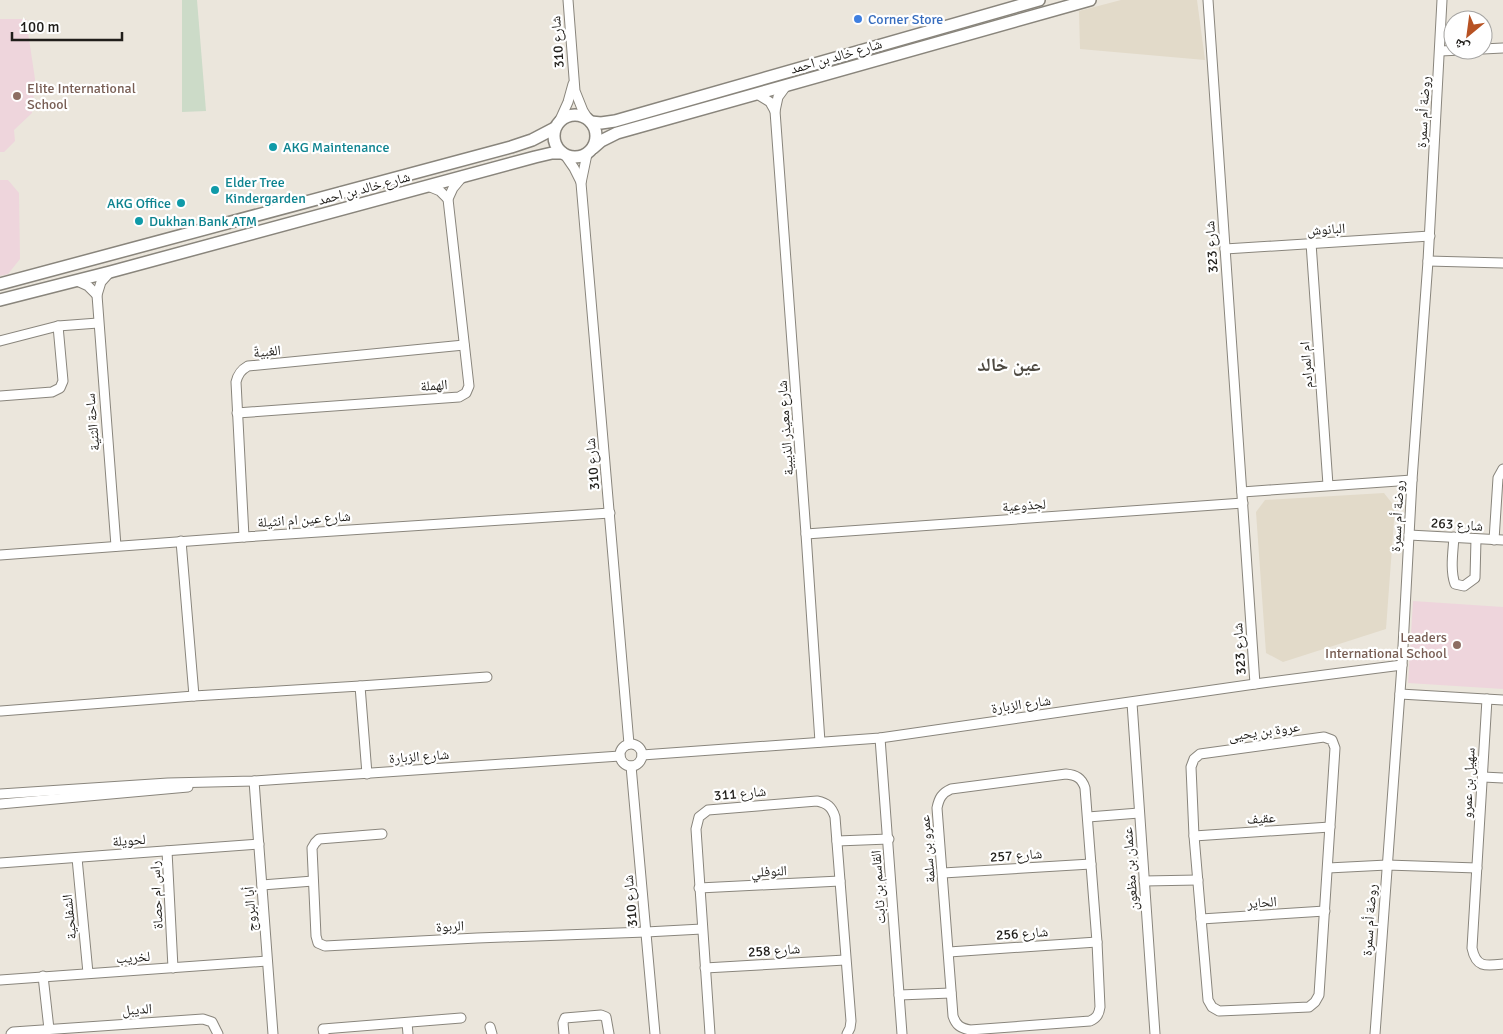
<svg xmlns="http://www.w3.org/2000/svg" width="1503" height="1034" viewBox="0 0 1503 1034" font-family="Signika,'Noto Naskh Arabic',sans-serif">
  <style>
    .built { fill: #e2dac9 }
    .education { fill: #eed5dc }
    .green { fill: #ccdbc8 }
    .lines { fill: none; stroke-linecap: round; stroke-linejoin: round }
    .minor-casing { stroke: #89857c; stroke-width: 11 }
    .major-casing { stroke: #89857c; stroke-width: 14 }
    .minor { stroke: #fff; stroke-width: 9 }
    .major { stroke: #fff; stroke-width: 11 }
    .shop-dot { fill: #3f7fe0; stroke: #fff; stroke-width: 2 }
    .education-dot { fill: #8d6e63; stroke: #fff; stroke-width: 2 }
    .culture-dot { fill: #0f9aa8; stroke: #fff; stroke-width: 2 }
    .labels { text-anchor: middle; stroke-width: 4.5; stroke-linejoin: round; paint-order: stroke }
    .shop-label { font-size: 14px; fill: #366cbe; stroke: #fff; text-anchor: start }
    .street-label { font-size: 14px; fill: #201e1a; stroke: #fff }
    .education-label { font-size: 14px; fill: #785e54; stroke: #fff; text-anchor: start }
    .culture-label { font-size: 14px; fill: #0d838f; stroke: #fff; text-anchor: start }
    .district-label { font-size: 19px; font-weight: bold; fill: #4d4941; stroke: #fff }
  </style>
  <rect width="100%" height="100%" fill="#ebe6dc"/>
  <g class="built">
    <polygon points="1121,0 1197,0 1205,60 1080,49 1079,11"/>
    <polygon points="1384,493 1395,507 1386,629 1283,662 1266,653 1256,512 1265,500"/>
  </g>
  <g class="education">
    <polygon points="0,19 26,19 35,79 32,113 14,130 15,141 4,152 0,152"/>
    <polygon points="0,180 8,180 19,193 20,259 8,274 0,276"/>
    <polygon points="1413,601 1503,607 1503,689 1408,683"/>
  </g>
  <polygon class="green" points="182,0 197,0 206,111 182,112"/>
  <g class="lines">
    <g class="minor-casing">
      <g id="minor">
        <polyline points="568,0 575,91 583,111 588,119"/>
        <polyline points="1208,0 1255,684"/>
        <polyline points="1483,49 1503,48"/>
        <polyline points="1440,51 1462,50"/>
        <polyline points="786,86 778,97 775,111 806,534 820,742"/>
        <polyline points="757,94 770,102 775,111"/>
        <polyline points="559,122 568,102 573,84"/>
        <polyline points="587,154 581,183 629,744"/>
        <polyline points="565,155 574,168 581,182"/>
        <polyline points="428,186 440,191 448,199"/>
        <polyline points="1311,243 1328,485"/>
        <polyline points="1225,249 1430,236"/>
        <polyline points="1428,261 1503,263"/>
        <polyline points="110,272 101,282 97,295 116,546"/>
        <polyline points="77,281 88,286 97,295"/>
        <polyline points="0,341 58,326 98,323"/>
        <polyline points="0,396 52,392 60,388 63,381 58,326"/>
        <polyline points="237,413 459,397 466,393 469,386 448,199 453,188 463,176"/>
        <polyline points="1242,492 1412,480"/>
        <polyline points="806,534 1243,503"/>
        <polyline points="1409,535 1503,540"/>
        <path d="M244,537L236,382C238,374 241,370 248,366L464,345"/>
        <path d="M1454,537C1453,552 1450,570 1455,584L1464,586L1475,578L1476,539"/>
        <polyline points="1494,540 1498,478 1503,469"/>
        <polyline points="181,541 194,696 360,686 367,774"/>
        <polyline points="0,555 244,537 610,513"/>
        <polyline points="360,686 487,677"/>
        <polyline points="1400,694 1503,700"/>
        <path d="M1487,699L1472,948C1476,968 1486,966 1503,964"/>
        <polyline points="1132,703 1155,1034"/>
        <polyline points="1,711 194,696"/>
        <polygon points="1324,737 1332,740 1335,748 1319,995 1315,1002 1309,1007 1219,1011 1212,1007 1208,1000 1194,836 1191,767 1194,759 1200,754"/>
        <polyline points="880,738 902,1034"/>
        <circle cx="631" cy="755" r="11"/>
        <polyline points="642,755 880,738 1255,684 1402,665"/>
        <polyline points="631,766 655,1034"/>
        <path d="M1066,774C1076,775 1082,778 1085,788L1097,942L1100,1007C1099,1014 1097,1018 1090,1021L970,1030C960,1028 956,1025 953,1016L937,808C939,798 942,793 951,789Z"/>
        <polyline points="1483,777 1503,778"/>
        <polyline points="254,781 273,1034"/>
        <polyline points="0,794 168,783 254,781 620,756"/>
        <polyline points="0,804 188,787"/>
        <polyline points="1088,817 1139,813"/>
        <polyline points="382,834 319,839 315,843 312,848 316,936 318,943 325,946 477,938 646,932 702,929"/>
        <polyline points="1194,836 1330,827"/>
        <polyline points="837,841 889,839"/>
        <polyline points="167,851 173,968"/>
        <polyline points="77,858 88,973"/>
        <polyline points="0,863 259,844"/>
        <polyline points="1328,868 1387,865 1477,868"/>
        <polyline points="943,873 1091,864"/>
        <polyline points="1144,881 1198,880"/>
        <polyline points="262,885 313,881"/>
        <polyline points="699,888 840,881"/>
        <polyline points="1201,919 1325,911"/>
        <polyline points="949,952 1097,942"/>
        <polyline points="705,968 845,960"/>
        <polyline points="43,976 49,1029"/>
        <polyline points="0,980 267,961"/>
        <polyline points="899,995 951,993"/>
        <polyline points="407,1023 408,1034"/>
        <polyline points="490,1027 492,1034"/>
        <polyline points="11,1034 13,1032 203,1019 212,1022 218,1034"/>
        <polyline points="324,1034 323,1029 461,1018"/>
        <polyline points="564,1034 563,1023 565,1018 601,1015 606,1017 609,1034"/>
        <path d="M710,1034L696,829L699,817L708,810L817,801C827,803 832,807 835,817L851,1021L850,1028L847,1034"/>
        <polyline points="1375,1034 1402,665 1412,480 1428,261 1442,0"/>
      </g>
    </g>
    <g class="major-casing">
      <g id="major">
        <circle cx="575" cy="136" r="21"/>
        <polyline points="591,122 601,123 615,121 1039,0"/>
        <polyline points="593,148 601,141 617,133 1090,0"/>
        <polyline points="0,284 511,147 532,140 555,128"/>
        <polyline points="0,300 110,272 535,157 552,153 562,153"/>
      </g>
    </g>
    <use href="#minor" class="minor"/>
    <use href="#major" class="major"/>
  </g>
  <circle class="shop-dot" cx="858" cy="19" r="5"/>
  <g class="education-dot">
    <circle cx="17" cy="96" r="5"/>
    <circle cx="1457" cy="645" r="5"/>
  </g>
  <g class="culture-dot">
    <circle cx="273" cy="147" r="5"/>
    <circle cx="215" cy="190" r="5"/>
    <circle cx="181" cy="203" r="5"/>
    <circle cx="139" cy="221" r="5"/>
  </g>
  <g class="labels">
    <g class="shop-label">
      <text x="868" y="24">Corner Store</text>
    </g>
    <g class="street-label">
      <text transform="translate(557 42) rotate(-94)" y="5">شارع 310</text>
      <text transform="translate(836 56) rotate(-16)" y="5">شارع خالد بن احمد</text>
      <text transform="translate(1423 112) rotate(-87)" y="5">روضة أم سمرة</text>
      <text transform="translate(364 188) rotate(-15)" y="5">شارع خالد بن احمد</text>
      <text transform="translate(1326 229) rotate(-4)" y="5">البانوش</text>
      <text transform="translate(1211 247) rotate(-94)" y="5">شارع 323</text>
      <text transform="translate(267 351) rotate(-6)" y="5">الغبيةّ</text>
      <text transform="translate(1306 365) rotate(-94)" y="5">ام المرادم</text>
      <text transform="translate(434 385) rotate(-4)" y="5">الهملة</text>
      <text transform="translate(92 422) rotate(-95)" y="5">ساحة الثنية</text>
      <text transform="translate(785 428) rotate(-94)" y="5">شارع معيذر الذيبية</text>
      <text transform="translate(592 464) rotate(-95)" y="5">شارع 310</text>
      <text transform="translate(1024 505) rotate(-4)" y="5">لجذوعية</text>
      <text transform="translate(1397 516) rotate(-87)" y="5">روضة أم سمرة</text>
      <text transform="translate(304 519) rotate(-4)" y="5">شارع عين ام انثيلة</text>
      <text transform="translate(1457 524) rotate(4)" y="5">شارع 263</text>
      <text transform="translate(1239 649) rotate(-94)" y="5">شارع 323</text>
      <text transform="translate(1021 704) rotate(-8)" y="5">شارع الزبارة</text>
      <text transform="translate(1264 731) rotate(-8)" y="5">عروة بن يحيى</text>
      <text transform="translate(419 756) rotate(-4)" y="5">شارع الزبارة</text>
      <text transform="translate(1468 783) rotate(-87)" y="5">سهيل بن عمرو</text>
      <text transform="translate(740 793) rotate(-5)" y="5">شارع 311</text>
      <text transform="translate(1261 818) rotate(-4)" y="5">عقيف</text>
      <text transform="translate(129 840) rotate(-4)" y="5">لحويلة</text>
      <text transform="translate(927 849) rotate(-95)" y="5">عمرو بن سلمة</text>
      <text transform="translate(1016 855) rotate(-4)" y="5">شارع 257</text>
      <text transform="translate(1130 869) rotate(-94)" y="5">عثمان بن مظعون</text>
      <text transform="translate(769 871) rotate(-3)" y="5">النوفلي</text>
      <text transform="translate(878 887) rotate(-94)" y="5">القاسم بن ثابت</text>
      <text transform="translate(156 895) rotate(-93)" y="5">راس ام حصاة</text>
      <text transform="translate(630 901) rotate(-95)" y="5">شارع 310</text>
      <text transform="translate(1262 902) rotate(-4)" y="5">الحاير</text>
      <text transform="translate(250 909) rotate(-94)" y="5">أبا البروج</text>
      <text transform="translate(69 917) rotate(-96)" y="5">الشفلحية</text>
      <text transform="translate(1369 920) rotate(-86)" y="5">روضة أم سمرة</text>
      <text transform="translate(450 926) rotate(-3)" y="5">الربوة</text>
      <text transform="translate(1022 933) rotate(-4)" y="5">شارع 256</text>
      <text transform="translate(774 950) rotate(-4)" y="5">شارع 258</text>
      <text transform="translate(133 957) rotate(-4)" y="5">لخريب</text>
      <text transform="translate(137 1009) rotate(-4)" y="5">الديبل</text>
    </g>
    <g class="education-label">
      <text x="27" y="93">Elite International<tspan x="27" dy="16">School</tspan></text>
      <text x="1447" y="642" text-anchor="end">Leaders<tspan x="1447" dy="16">International School</tspan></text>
    </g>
    <g class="culture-label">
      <text x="283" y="152">AKG Maintenance</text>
      <text x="225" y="187">Elder Tree<tspan x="225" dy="16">Kindergarden</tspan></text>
      <text x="171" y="208" text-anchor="end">AKG Office</text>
      <text x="149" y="226">Dukhan Bank ATM</text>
    </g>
    <g class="district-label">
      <text x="1009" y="371">عين خالد</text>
    </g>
  </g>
  <g transform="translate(1468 35) rotate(209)"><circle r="24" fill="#ffffff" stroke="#a6a5a3"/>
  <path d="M0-4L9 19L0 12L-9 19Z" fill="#b75223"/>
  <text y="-8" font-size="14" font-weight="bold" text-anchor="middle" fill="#201e1a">ش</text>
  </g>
  <path d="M12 32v8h110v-8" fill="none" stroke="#201e1a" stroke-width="2.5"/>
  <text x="20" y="32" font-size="15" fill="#201e1a" stroke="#ffffff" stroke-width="4" paint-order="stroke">100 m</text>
</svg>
